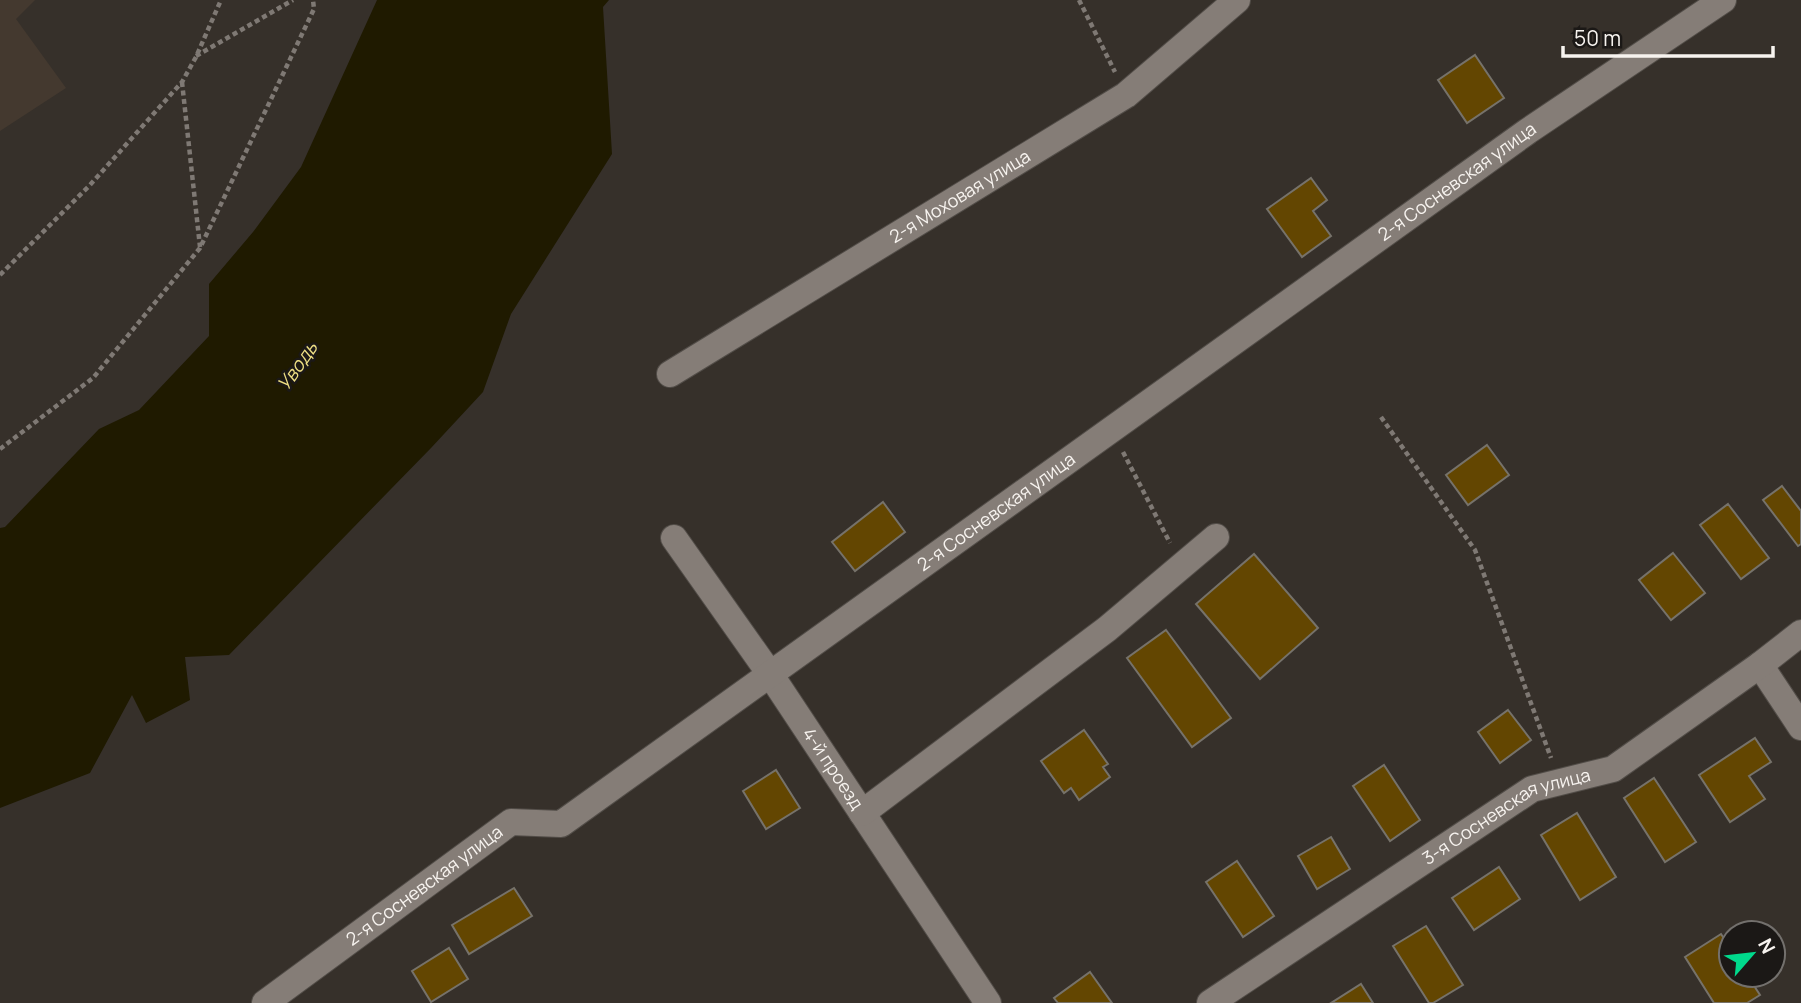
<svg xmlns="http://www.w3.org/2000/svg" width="1801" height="1003" viewBox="0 0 1801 1003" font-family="Manrope,sans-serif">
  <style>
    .built { fill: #44392f }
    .water { fill: #1f1a00 }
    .building { fill: #634601; stroke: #76726a; stroke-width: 2 }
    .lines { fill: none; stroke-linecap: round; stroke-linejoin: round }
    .minor-casing { stroke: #524d48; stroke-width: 28 }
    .path { stroke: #7f7974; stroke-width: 4.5; stroke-dasharray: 5 3.5; stroke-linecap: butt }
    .minor { stroke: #857d77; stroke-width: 26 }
    .labels { text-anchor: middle; stroke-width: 5; stroke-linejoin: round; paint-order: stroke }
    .street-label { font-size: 18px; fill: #f7f3ef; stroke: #1b1816 }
    .water-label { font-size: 19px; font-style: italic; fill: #eedf83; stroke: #1b1816 }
  </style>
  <rect width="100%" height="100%" fill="#36302a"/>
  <polygon class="built" points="0,0 35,0 16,19 66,88 0,131"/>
  <polygon class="water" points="377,0 609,0 603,7 612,154 511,314 483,392 431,448 229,655 185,657 190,700 146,723 132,695 90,773 0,808 0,528 5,527 99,429 139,410 209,336 209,284 253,232 301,167"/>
  <g class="building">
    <polygon points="1475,55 1504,98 1467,123 1438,80"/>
    <polygon points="1311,178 1327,200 1313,211 1331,236 1302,257 1267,209"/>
    <polygon points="1487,445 1509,475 1468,505 1446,475"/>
    <polygon points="1782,486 1801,511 1801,544 1798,546 1763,500"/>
    <polygon points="883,502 905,532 855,571 832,542"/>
    <polygon points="1728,504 1769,558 1741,579 1700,525"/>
    <polygon points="1673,553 1705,593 1671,620 1639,580"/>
    <polygon points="1254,554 1318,628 1260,679 1196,604"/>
    <polygon points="1166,630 1231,718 1192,747 1127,658"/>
    <polygon points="1508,710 1531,740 1500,763 1478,732"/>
    <polygon points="1084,730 1108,764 1103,767 1110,777 1079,800 1071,788 1064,793 1041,761"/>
    <polygon points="1755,738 1771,762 1749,776 1765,799 1730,822 1699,775"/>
    <polygon points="1384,765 1420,820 1390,841 1353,786"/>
    <polygon points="776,770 800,808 766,829 743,791"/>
    <polygon points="1654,778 1696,842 1665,862 1624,798"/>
    <polygon points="1577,813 1616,877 1580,900 1541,835"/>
    <polygon points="1331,837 1350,869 1317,889 1298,856"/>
    <polygon points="1237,861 1274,916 1243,937 1206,882"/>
    <polygon points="1499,867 1520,899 1474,930 1452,898"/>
    <polygon points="514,888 532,916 469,954 452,925"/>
    <polygon points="1426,926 1463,985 1433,1003 1429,1003 1393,946"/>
    <polygon points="1721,934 1731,949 1731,975 1747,975 1760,995 1747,1003 1714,1003 1685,957"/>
    <polygon points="449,948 468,979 431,1002 412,971"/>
    <polygon points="1090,972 1112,1003 1058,1003 1054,998"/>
    <polygon points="1361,984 1373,1003 1331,1003"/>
  </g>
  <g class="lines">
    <g class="minor-casing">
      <g id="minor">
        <path id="s1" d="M670,374L1126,95L1237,0"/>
        <path id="s2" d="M674,538L770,674L988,1003"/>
        <polyline points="1760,665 1801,727"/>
        <polyline points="862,813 1107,629 1216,537"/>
        <path id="s3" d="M265,1003L511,822L561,824L1528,131L1723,0"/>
        <path id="s4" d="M1210,1003L1532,789L1613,769L1760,665L1801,633"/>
      </g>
    </g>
    <g class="path">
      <polyline points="1079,0 1115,72"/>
      <polyline points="196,56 293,0"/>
      <polyline points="182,82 200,247"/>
      <polyline points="0,275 90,185 182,82 196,57 221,0"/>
      <polyline points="1381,417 1475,550 1551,758"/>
      <polyline points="0,449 93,378 200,248 314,9 313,0"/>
      <polyline points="1123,452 1170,543"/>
    </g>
    <use href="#minor" class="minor"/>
  </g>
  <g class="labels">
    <g class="street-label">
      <text dy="6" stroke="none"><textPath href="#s3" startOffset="1458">2-я Сосневская улица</textPath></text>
      <text dy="6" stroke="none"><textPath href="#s1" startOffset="340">2-я Моховая улица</textPath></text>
      <text dy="6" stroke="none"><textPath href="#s3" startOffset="891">2-я Сосневская улица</textPath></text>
      <text dy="6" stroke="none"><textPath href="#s2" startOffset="280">4-й проезд</textPath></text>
      <text dy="6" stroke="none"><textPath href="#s4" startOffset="352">3-я Сосневская улица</textPath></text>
      <text dy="6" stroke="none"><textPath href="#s3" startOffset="198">2-я Сосневская улица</textPath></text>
    </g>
    <g class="water-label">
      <text transform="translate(297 366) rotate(-55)" y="7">Уводь</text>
    </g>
  </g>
  <g transform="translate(1752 954) rotate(62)"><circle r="33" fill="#1b1816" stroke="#73706d" stroke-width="2"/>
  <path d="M0-5L12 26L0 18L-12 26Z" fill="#00d98c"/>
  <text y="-10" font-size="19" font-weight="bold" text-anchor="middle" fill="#f7f3ef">N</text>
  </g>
  <path d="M1563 46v10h210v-10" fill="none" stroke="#f7f3ef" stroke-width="3.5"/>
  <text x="1574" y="46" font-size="21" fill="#f7f3ef" stroke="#1b1816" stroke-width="5" paint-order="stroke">50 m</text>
</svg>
